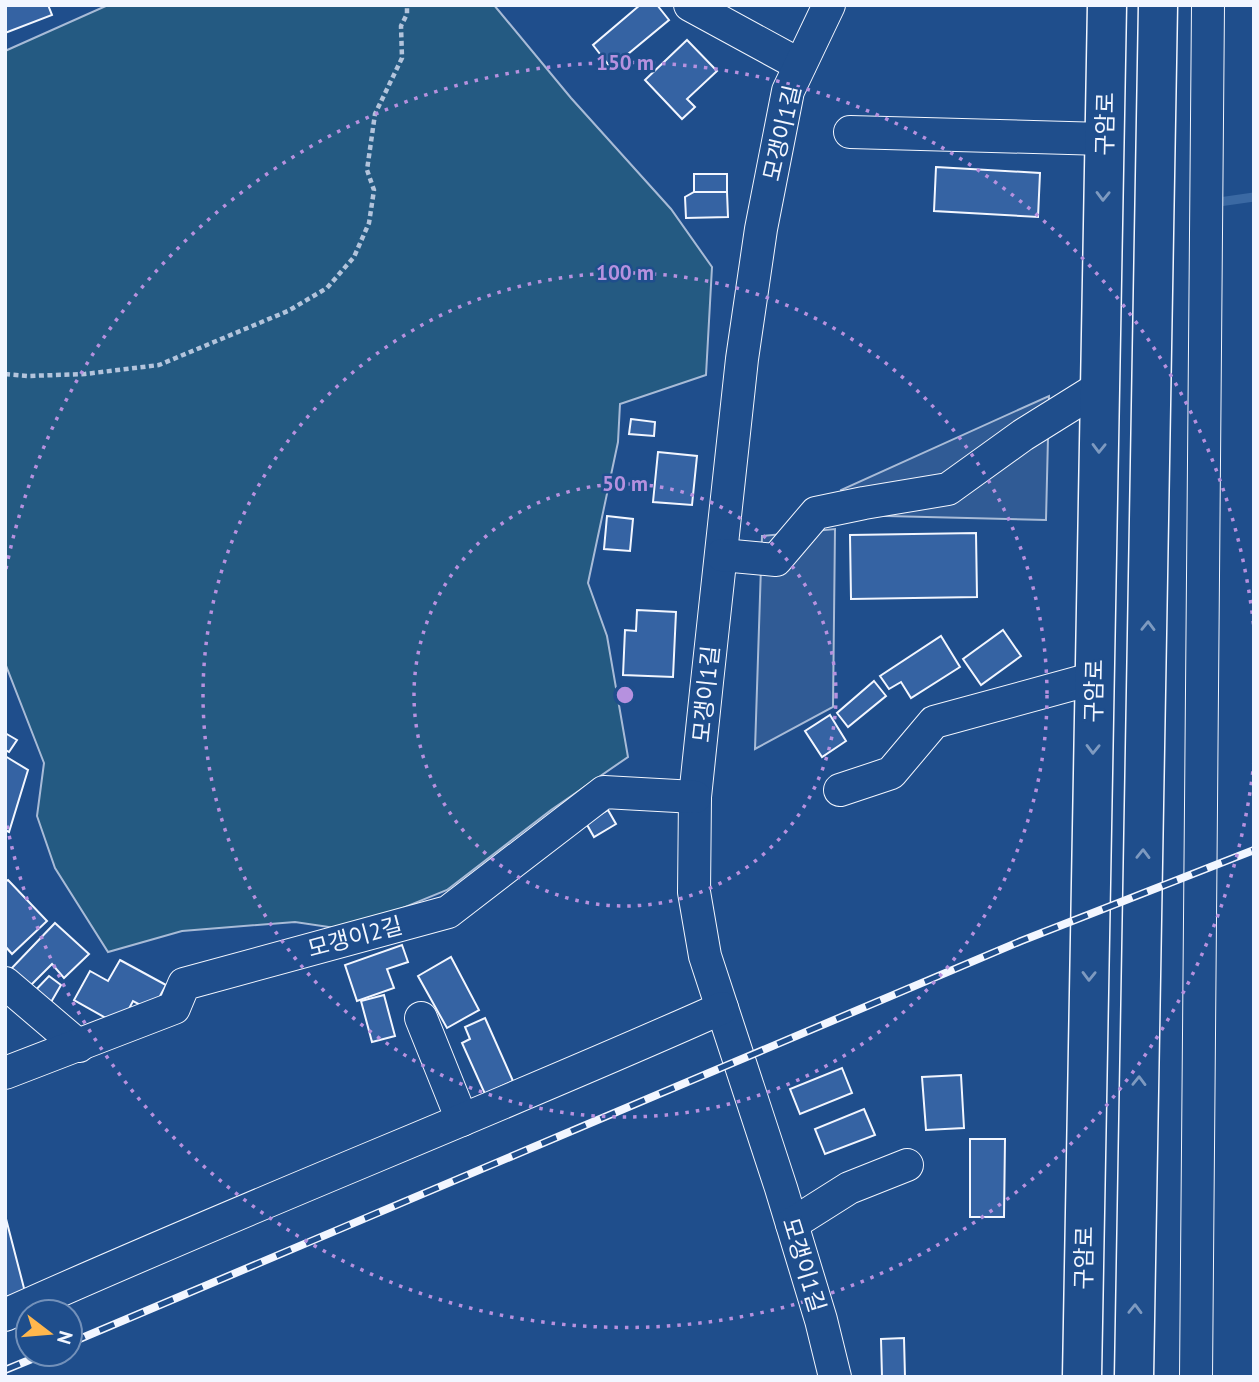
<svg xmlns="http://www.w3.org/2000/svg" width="1259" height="1382" viewBox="0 0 1259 1382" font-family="'PT Sans','Noto Sans KR',sans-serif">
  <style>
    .green { fill: #245a82; stroke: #a8bbd7; stroke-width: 2 }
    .parking { fill: #305b95; stroke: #a8bbd7; stroke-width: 2 }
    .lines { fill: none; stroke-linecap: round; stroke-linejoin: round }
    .stream { stroke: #3b69a3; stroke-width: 9 }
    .building { fill: #3563a3; stroke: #f2f6ff; stroke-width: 2 }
    .minor-casing { stroke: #f2f6ff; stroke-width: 34 }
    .major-casing { stroke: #f2f6ff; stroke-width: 41 }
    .path { stroke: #b3c4dc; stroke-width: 4.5; stroke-dasharray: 5 3.5; stroke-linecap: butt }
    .minor { stroke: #1f4e8c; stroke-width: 32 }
    .major { stroke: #1f4e8c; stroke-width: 38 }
    .rail-casing { stroke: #f2f6ff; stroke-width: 8 }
    .rail { stroke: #1f4e8c; stroke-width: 5; stroke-dasharray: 16; stroke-linecap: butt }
    .oneway { stroke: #7e9ac0 }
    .ring { fill: none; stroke: #b691df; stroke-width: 3.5; stroke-dasharray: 3.5 7 }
    .labels { text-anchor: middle; stroke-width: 5; stroke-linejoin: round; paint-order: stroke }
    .street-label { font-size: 23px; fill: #f2f6ff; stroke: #1f4e8c }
    .centre { fill: #b691df; stroke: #1f4e8c; stroke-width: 3.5 }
    .ring-label { font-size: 21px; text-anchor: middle; font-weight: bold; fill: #b691df; stroke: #1f4e8c; stroke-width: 5; stroke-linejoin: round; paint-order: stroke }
  </style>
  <rect width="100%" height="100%" fill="#1f4e8c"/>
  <polygon class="green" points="108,5 494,5 571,98 671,209 712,267 706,375 620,404 618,442 588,583 607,636 628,757 551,810 447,890 349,930 295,922 182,931 108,952 55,868 37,816 44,763 5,663 5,51"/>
  <g class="parking">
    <polygon points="1049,396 1046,520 846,515 841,490"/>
    <polygon points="835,529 833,707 755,749 762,536"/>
  </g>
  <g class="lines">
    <polyline class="stream" points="1219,202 1254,197"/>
  </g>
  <g class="building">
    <polygon points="6,5 48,5 52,15 5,33"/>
    <polygon points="640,5 657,5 669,20 611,68 593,45"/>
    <polygon points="687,40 717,71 687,99 695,107 682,119 645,80"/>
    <polygon points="936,167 1040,173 1038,217 934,211"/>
    <rect x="694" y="174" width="33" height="18"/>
    <polygon points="694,192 727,192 728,217 686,218 685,197"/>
    <polygon points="631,419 655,422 654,436 629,434"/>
    <polygon points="658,452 697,456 692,505 653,502"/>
    <polygon points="607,516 633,519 630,551 604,549"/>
    <polygon points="976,533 977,597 851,599 850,535"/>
    <polygon points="637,610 676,612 673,677 623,675 625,630 636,631"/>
    <polygon points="1003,630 1021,656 981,685 963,659"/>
    <polygon points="941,636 960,667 911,698 901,682 889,689 880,676"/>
    <polygon points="874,681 886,696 848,727 837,713"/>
    <polygon points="830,715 846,741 822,757 805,731"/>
    <polygon points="5,733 17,740 9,752 5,750"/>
    <polygon points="5,756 28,770 9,832 5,830"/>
    <polygon points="608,810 616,824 594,837 586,823"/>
    <polygon points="8,880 47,921 12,954 5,946 5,882"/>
    <polygon points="55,923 89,954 64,978 52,964 26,990 9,971"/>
    <polygon points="402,945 408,962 387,969 394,988 357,1001 345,965"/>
    <polygon points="451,957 479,1010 447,1028 418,976"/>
    <polygon points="120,960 166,985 152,1011 133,1001 120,1026 74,1000 90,971 108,981"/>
    <polygon points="49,976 61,985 47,1009 30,996"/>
    <polygon points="384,995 395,1036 372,1042 361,1001"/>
    <polygon points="485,1018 513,1081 485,1094 462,1043 470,1039 465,1027"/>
    <polygon points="842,1068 852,1093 800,1114 790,1089"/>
    <polygon points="961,1075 964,1128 926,1130 922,1077"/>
    <polygon points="864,1109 875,1135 825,1154 815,1129"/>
    <polygon points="970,1139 1005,1139 1004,1217 970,1217"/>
    <polygon points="5,1215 25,1292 5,1297"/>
    <polygon points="904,1338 905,1377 882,1377 881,1339"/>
  </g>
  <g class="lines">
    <g class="minor-casing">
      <g id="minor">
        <polyline points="690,5 800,65"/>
        <polyline points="829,5 788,91 761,229 742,359 707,682 695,797 694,892 705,956 781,1188 821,1320 835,1377"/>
        <polyline points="850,132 1104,139"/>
        <polyline points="722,555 776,560 816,513 864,503 948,489 1023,435 1100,387"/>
        <polyline points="840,790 891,773 934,722 1095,678"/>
        <polyline points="5,983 79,1046"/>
        <polyline points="421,1018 462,1120"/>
        <polyline points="5,1073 174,1008 184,984 448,912 604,792 695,797"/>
        <polyline points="792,1224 849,1188 907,1165"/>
        <path d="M5,1315C242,1208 485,1114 722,1008"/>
        <polyline points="1196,1377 1208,5"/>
      </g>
    </g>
    <g class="major-casing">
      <g id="major">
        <polyline points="1082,1377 1107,5"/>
        <polyline points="1134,1377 1158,5"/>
      </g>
    </g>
    <polyline class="path" points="5,374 28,376 85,374 159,365 288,311 327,288 354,257 369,223 374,190 367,170 375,114 402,58 401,26 407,14 407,5"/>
    <use href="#minor" class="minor"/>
    <use href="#major" class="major"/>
    <g class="rail-casing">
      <g id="rail">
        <polyline points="70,1343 1021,941 1254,850"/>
        <polyline points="5,1370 44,1354"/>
      </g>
    </g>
    <use href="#rail" class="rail"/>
  </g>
  <defs><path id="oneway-chevron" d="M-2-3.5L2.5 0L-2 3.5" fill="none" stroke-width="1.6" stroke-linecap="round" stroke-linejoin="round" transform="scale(1.75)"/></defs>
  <g class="oneway">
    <use href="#oneway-chevron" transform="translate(1103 196) rotate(91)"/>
    <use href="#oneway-chevron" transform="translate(1099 448) rotate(91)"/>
    <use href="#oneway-chevron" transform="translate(1148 626) rotate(-89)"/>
    <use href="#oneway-chevron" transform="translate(1093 749) rotate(91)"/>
    <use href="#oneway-chevron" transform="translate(1143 854) rotate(-89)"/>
    <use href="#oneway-chevron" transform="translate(1089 976) rotate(91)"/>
    <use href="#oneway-chevron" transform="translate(1139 1081) rotate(-89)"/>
    <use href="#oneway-chevron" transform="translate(1135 1309) rotate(-89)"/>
  </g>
  <g class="ring">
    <circle cx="625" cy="695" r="211"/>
    <circle cx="625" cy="695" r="422"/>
    <path d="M1254 761A632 632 0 0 1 6 821M6 569A632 632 0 0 1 1254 629"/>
  </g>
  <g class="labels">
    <g class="street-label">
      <text transform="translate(1105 124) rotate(-89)" y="8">구암로</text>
      <text transform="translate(782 133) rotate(-77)" y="8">모갱이1길</text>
      <text transform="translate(1094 691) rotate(-89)" y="8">구암로</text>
      <text transform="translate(706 694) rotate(-84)" y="8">모갱이1길</text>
      <text transform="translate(355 937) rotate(-15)" y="8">모갱이2길</text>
      <text transform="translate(1084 1258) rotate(-89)" y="8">구암로</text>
      <text transform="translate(804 1265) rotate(73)" y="8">모갱이1길</text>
    </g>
  </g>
  <circle cx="625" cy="695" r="10" class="centre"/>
  <g class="ring-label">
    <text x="625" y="70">150 m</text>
    <text x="625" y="280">100 m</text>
    <text x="625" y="491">50 m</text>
  </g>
  <rect width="1259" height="1382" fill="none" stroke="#f2f6ff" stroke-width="14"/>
  <g transform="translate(49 1333) rotate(106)"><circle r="33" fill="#1f4e8c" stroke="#7391ba" stroke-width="2"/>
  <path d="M0-5L12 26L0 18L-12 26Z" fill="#ffb74d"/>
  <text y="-10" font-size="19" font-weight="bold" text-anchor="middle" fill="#f2f6ff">N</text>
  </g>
</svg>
